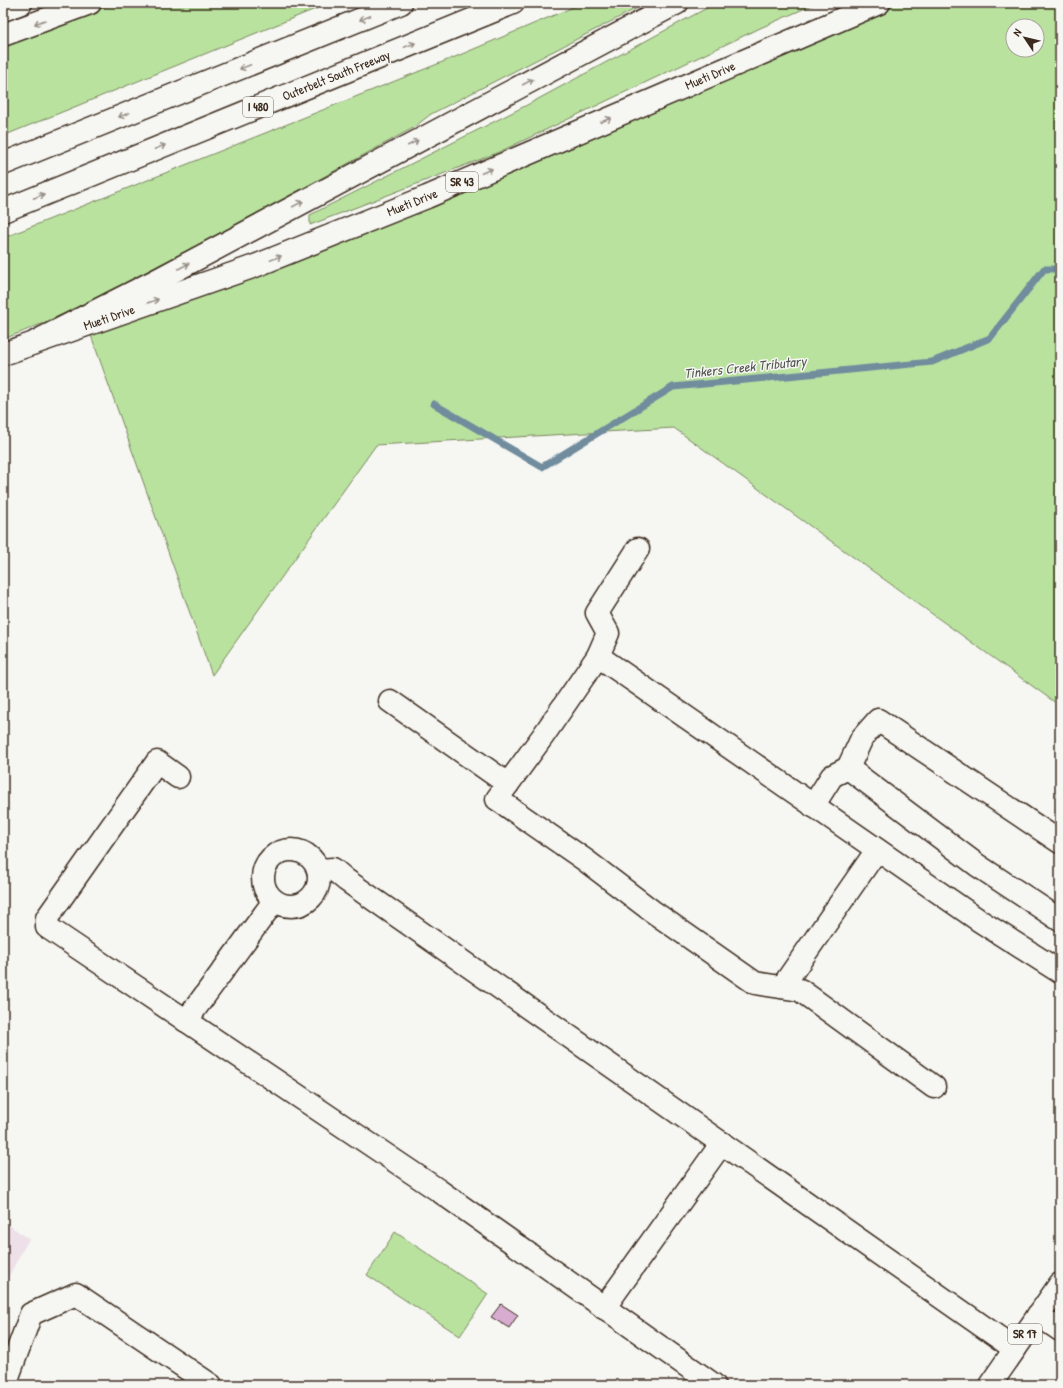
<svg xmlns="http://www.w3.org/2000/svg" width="1063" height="1388" viewBox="0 0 1063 1388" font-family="'Patrick Hand',sans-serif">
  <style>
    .built { fill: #ede0e8 }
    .green { fill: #b9e29f; stroke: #7a865e; fill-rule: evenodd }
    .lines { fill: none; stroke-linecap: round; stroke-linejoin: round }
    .stream { stroke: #6f8c9d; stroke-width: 7 }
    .building { fill: #d7acd0; stroke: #3b2a1e }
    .minor-casing { stroke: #3b2a1e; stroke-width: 25 }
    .major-casing { stroke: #3b2a1e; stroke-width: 25 }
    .highway-casing { stroke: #3b2a1e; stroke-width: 25 }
    .minor { stroke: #f6f6f2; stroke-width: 22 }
    .major { stroke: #f6f6f2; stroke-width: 22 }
    .highway { stroke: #f6f6f2; stroke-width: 22 }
    .oneway { stroke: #989088 }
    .labels { text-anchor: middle; stroke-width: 3; stroke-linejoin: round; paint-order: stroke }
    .shield { fill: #f6f6f2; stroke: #73675e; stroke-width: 1 }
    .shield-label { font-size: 12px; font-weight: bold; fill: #3b2a1e }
    .street-label { font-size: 13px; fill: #3b2a1e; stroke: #f6f6f2 }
    .water-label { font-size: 14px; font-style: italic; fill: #515353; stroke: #f6f6f2 }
  </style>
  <rect width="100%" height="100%" fill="#f6f6f2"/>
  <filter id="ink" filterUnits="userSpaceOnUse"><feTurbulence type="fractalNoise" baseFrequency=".025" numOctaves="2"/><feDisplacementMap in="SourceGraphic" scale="8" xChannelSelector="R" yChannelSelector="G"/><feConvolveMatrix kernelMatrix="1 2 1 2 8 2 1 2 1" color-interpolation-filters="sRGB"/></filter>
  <g filter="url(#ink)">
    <polygon class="built" points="3,1221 29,1239 3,1286"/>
    <g class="green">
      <polygon points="115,3 330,3 3,136 3,46"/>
      <path d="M583,3H647L431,114L413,128C329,174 245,220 159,265C109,291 57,320 3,339V238L455,57Z"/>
      <polygon points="716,3 817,3 758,29 497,153 310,225 310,215 527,105"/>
      <path d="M879,3H1060V706L674,428L376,445L212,675L87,324ZM1013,26H1037V50H1013Z"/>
      <polygon points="395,1232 488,1294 460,1336 367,1275"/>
    </g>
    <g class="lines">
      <polyline class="stream" points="434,404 542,467 673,387 932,362 990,338 1044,269 1060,269"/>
    </g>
    <polygon class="building" points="501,1304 518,1315 509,1328 491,1317"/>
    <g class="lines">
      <g class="minor-casing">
        <g id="minor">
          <polyline points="638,549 597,613 608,633 598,656 980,921 1060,972"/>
          <polyline points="598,656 543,736 497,799 585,860 652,911 755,983 800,990 934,1087"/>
          <polyline points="390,701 508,784"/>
          <polyline points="848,768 862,738 878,720 1060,842"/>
          <polyline points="178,777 157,762 47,918 47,927 438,1190 714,1385"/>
          <polyline points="813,806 832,776 848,768 977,865 1060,920"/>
          <circle cx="291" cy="878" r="28"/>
          <polyline points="319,870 333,869 346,880 1015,1349"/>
          <polyline points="782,987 877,850"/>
          <polyline points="186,1021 274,901"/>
          <polyline points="604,1308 722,1143"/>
          <polyline points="1038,1315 1060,1330"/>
          <polyline points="5,1385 31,1314 76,1294 211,1385"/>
        </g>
      </g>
      <g class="major-casing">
        <g id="major">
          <polyline points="3,10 21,3"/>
          <polyline points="3,354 255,266 427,197 879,3"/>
          <polyline points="990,1385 1060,1284"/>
        </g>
      </g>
      <g class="highway-casing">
        <g id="highway">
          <polyline points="3,35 90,3"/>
          <polyline points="3,164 401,3"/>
          <polyline points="3,211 513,3"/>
          <polyline points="37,341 157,280 677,3"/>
        </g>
      </g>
      <use href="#minor" class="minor"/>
      <use href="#major" class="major"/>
      <use href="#highway" class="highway"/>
    </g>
    <defs><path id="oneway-shaft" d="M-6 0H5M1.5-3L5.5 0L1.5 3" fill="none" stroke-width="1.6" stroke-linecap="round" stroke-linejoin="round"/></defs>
    <g class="oneway">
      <use href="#oneway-shaft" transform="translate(365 18) rotate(158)"/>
      <use href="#oneway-shaft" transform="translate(40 22) rotate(159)"/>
      <use href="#oneway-shaft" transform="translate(410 45) rotate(-22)"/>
      <use href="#oneway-shaft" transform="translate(245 67) rotate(158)"/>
      <use href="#oneway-shaft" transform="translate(528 82) rotate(-28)"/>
      <use href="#oneway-shaft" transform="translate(124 115) rotate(158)"/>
      <use href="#oneway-shaft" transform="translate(606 120) rotate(-23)"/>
      <use href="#oneway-shaft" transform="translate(413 143) rotate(-28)"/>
      <use href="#oneway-shaft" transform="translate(160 147) rotate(-22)"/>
      <use href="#oneway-shaft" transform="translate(487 171) rotate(-23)"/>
      <use href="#oneway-shaft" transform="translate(39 196) rotate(-22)"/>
      <use href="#oneway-shaft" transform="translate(298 204) rotate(-28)"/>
      <use href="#oneway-shaft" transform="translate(276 258) rotate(-22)"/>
      <use href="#oneway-shaft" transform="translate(184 266) rotate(-28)"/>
      <use href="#oneway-shaft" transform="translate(153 301) rotate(-19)"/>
    </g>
  </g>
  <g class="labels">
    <g class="shield">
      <rect x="243" y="97" width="30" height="20" rx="3"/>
      <rect x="446" y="172" width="32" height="20" rx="3"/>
      <rect x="1008" y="1324" width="34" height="20" rx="3"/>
    </g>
    <g class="shield-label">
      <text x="258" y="111">I 480</text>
      <text x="462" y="186">SR 43</text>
      <text x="1025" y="1338">SR 17</text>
    </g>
    <g class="street-label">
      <text transform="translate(336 75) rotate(-22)" y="5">Outerbelt South Freeway</text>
      <text transform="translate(710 75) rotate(-23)" y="5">Mueti Drive</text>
      <text transform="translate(412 202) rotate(-22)" y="5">Mueti Drive</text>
      <text transform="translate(109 317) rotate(-19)" y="5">Mueti Drive</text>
    </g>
    <g class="water-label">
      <text transform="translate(745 367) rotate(-6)" y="5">Tinkers Creek Tributary</text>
    </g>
  </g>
  <rect width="1063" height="1388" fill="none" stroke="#f6f6f2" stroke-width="16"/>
  <rect x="8" y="8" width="1047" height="1372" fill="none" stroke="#3b2a1e" stroke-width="1.5" filter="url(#ink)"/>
  <g transform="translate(1025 38) rotate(305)"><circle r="19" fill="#f6f6f2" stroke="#aba49d"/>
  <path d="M0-3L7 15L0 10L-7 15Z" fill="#3b2a1e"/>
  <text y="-6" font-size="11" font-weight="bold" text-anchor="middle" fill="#3b2a1e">N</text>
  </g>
</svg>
